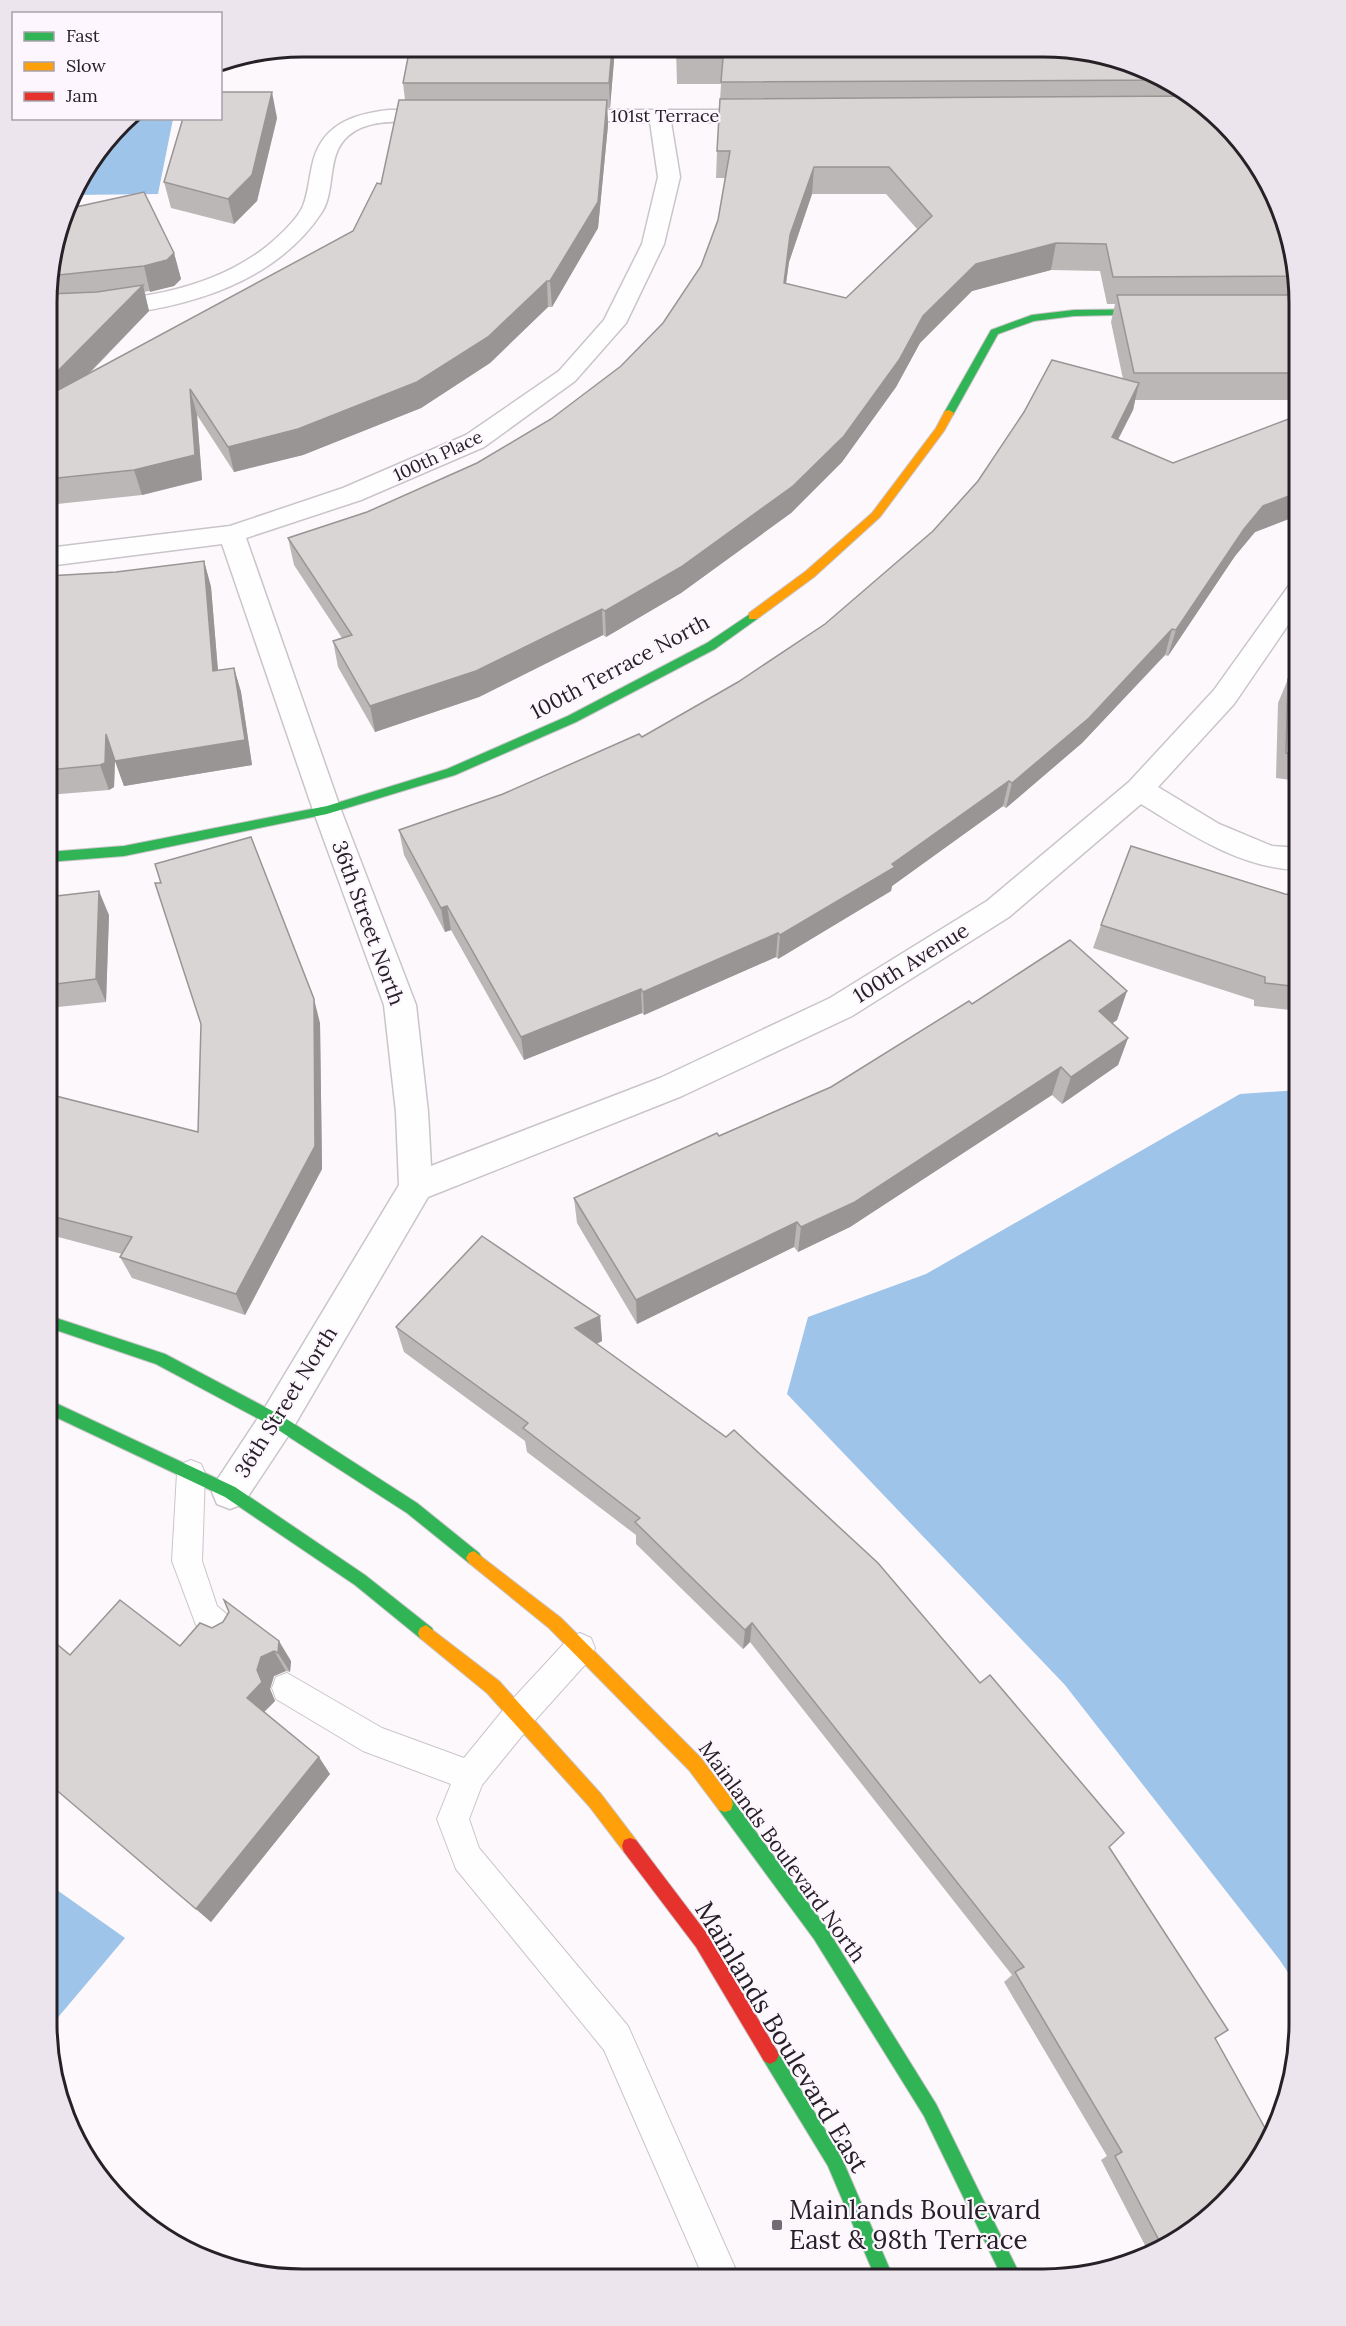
<svg xmlns="http://www.w3.org/2000/svg" width="1346" height="2326" viewBox="0 0 1346 2326" font-family="Lora,serif">
  <style>
    .water { fill: #9ec4ea }
    .lines { fill: none; stroke-linecap: round; stroke-linejoin: round }
    .lane-casing { stroke: #c9c5ca; stroke-width: 2 }
    .street-casing { stroke: #c9c5ca; stroke-width: 3 }
    .fast-casing { stroke: #c9c5ca; stroke-width: 2 }
    .slow-casing { stroke: #c9c5ca; stroke-width: 2 }
    .jam-casing { stroke: #c9c5ca; stroke-width: 2 }
    .lane { fill: #fffeff; fill-rule: evenodd }
    .street { fill: #fffeff; fill-rule: evenodd }
    .fast { fill: #30b455; fill-rule: evenodd }
    .slow { fill: #ff9f0a; fill-rule: evenodd }
    .jam { fill: #e5322d; fill-rule: evenodd }
    .wall { fill: #bbb7b6; fill-rule: evenodd }
    .shaded-wall { fill: #989594 }
    .building { fill: #d9d5d4; stroke: #989594; stroke-width: 1.5; fill-rule: evenodd }
    .poi-dot { fill: #716c71; stroke: #fdf6fe; stroke-width: 2 }
    .labels { text-anchor: middle; stroke-width: 4.5; stroke-linejoin: round; paint-order: stroke }
    .far-street-label { font-size: 18px; fill: #262126; stroke: #fdf6fe }
    .street-label { font-size: 21px; fill: #262126; stroke: #fdf6fe }
    .near-street-label { font-size: 26px; fill: #262126; stroke: #fdf6fe }
    .near-poi-label { font-size: 26px; fill: #262126; stroke: #fdf6fe; text-anchor: start }
    .rim { fill: none; stroke: #262126; stroke-width: 3 }
  </style>
  <rect width="100%" height="100%" fill="#fcf8fc"/>
  <g class="water">
    <polygon points="128,119 173,119 158,194 71,195 73,189"/>
    <polygon points="1299,1090 1299,1989 1279,1959 1065,1685 787,1394 808,1317 926,1274 1240,1094"/>
    <polygon points="47,1883 125,1938 49,2028 47,2023"/>
  </g>
  <g class="lines">
    <g class="lane-casing">
      <g id="lane">
        <polygon points="191,1460 201,1464 205,1473 202,1561 217,1606 235,1621 240,1631 235,1641 225,1646 215,1641 196,1625 172,1561 177,1473 181,1464"/>
        <polygon points="580,1633 591,1638 595,1648 591,1658 530,1726 482,1785 469,1819 479,1848 628,2026 740,2279 704,2279 604,2050 456,1869 437,1819 451,1784 363,1751 276,1699 272,1688 276,1677 287,1673 382,1728 464,1758 508,1704 569,1638"/>
      </g>
    </g>
    <g class="street-casing">
      <g id="street">
        <path d="M389,110H440L447,112L450,116L447,120L440,122C411,123 371,116 348,136C326,155 336,190 322,212C265,299 144,318 49,318V304C124,301 204,295 266,247C278,237 297,220 303,206C308,194 309,179 312,166C320,126 351,114 389,110Z"/>
        <path d="M564,110H764L771,112L774,116L771,120L764,122H671L680,177L664,244L626,323L575,381L484,447L361,500L246,538L341,810L416,1005L428,1112L431,1166L660,1078L830,998L987,901L1129,782L1214,690L1290,584L1299,581V609L1234,704L1158,787L1219,824L1272,846L1299,848V870C1240,868 1190,834 1141,804L1009,917L852,1016L682,1096L428,1197L290,1433L243,1504L230,1509L217,1504L212,1492L217,1480L264,1409L399,1185L396,1112L384,1005L313,810L222,544L48,566V548L230,526L343,488L466,435L559,371L604,320L642,244L658,177L650,122L557,120L554,116L557,112Z"/>
      </g>
    </g>
    <g class="fast-casing">
      <g id="fast">
        <polygon points="1157,309 1162,312 1160,314 1074,316 1034,321 998,334 953,415 945,415 944,413 991,330 1032,315 1074,310"/>
        <polygon points="753,612 757,613 757,619 715,649 576,722 455,775 327,814 124,856 48,862 48,852 124,846 327,806 447,769 568,716 707,643"/>
        <polygon points="47,1315 165,1354 282,1416 417,1503 479,1553 482,1558 479,1563 474,1565 469,1563 407,1513 272,1426 156,1364 47,1327"/>
        <polygon points="47,1399 235,1487 365,1575 432,1628 434,1633 432,1638 426,1641 420,1638 355,1585 225,1497 47,1413"/>
        <polygon points="725,1796 731,1798 826,1927 936,2104 1022,2279 1003,2279 924,2116 814,1939 719,1810 717,1804 719,1798"/>
        <polygon points="770,2046 776,2049 840,2154 894,2279 876,2279 828,2166 764,2061 761,2055 764,2049"/>
      </g>
    </g>
    <g class="slow-casing">
      <g id="slow">
        <polygon points="949,410 954,413 944,431 880,517 814,577 757,619 749,619 749,613 806,571 872,513 936,428 945,411"/>
        <polygon points="474,1551 561,1618 701,1758 731,1798 733,1804 731,1810 725,1812 719,1810 689,1770 549,1628 469,1563 466,1558 469,1553"/>
        <polygon points="426,1625 499,1681 601,1794 636,1840 638,1846 636,1852 630,1854 624,1852 589,1806 487,1693 420,1638 418,1633 420,1628"/>
      </g>
    </g>
    <g class="jam-casing">
      <polygon id="jam" points="630,1838 636,1840 708,1935 776,2049 779,2055 776,2061 770,2064 764,2061 696,1947 624,1852 622,1846 624,1840"/>
    </g>
    <use href="#lane" class="lane"/>
    <use href="#street" class="street"/>
    <use href="#fast" class="fast"/>
    <use href="#slow" class="slow"/>
    <use href="#jam" class="jam"/>
  </g>
  <g class="wall">
    <polygon points="410,47 615,48 610,108 607,108 608,125 598,228 552,307 548,307 490,363 421,408 303,455 234,472 197,415 202,480 142,495 48,505 49,270 174,253 181,279 174,286 144,292 149,311 90,373 353,231 381,184 405,100 403,83"/>
    <path d="M676,49L1156,73L1212,110L1286,220L1299,303V400H1135L1133,410L1118,440L1173,463L1299,415V515L1255,532L1235,556L1168,656L1165,655L1082,743L1006,808L1003,806L892,886L891,891L778,959L776,957L644,1015L642,1013L524,1060L451,930L445,932L404,855L399,830L503,794L642,737L738,682L825,624L1123,379L1111,322L1115,304H1107L1100,271L1051,270L972,291L920,343L896,387L842,462L791,513L681,593L606,637L603,635L479,697L375,732L338,667L333,641L342,638L294,565L288,538L367,512L477,463L551,419L621,366L663,323L701,266L718,220L725,178H716L717,151L721,84H677ZM812,194H886L917,229L846,298L786,284L789,262Z"/>
    <polygon points="277,118 257,201 234,224 171,208 164,182"/>
    <polygon points="204,561 211,587 218,670 234,668 241,692 252,765 124,786 115,761 114,787 109,790 48,795 48,576 116,572"/>
    <polygon points="1288,679 1299,680 1299,781 1276,778 1278,703"/>
    <polygon points="1285,894 1299,896 1299,1011 1254,1006 1254,1000 1093,948 1101,925"/>
    <polygon points="48,897 109,915 106,1002 48,1008"/>
    <polygon points="1127,991 1117,1020 1112,1023 1128,1038 1118,1065 1062,1104 1052,1095 850,1227 798,1252 794,1247 637,1324 577,1223 574,1198 831,1087 972,1004"/>
    <polygon points="320,1023 322,1169 245,1315 132,1278 120,1257 122,1254 47,1234 48,1094 198,1132"/>
    <polygon points="600,1316 602,1341 597,1344 1110,1848 1215,2038 1199,2227 1149,2253 1101,2160 1107,2156 1004,1982 1012,1975 750,1642 743,1649 636,1544 636,1535 527,1452 525,1441 404,1352 396,1327"/>
    <polygon points="223,1622 291,1661 290,1672 286,1671 274,1676 270,1689 275,1701 264,1712 330,1774 211,1922 196,1909 70,1655 180,1646"/>
  </g>
  <g class="shaded-wall">
    <polygon points="612,48 615,48 610,108 609,83"/>
    <polygon points="272,92 277,118 257,201 234,224 228,199"/>
    <polygon points="607,100 608,125 598,228 552,307 550,281"/>
    <polygon points="814,167 812,194 789,262 782,310 784,283 790,235"/>
    <polygon points="1056,243 1051,270 972,291 920,343 896,387 842,462 791,513 681,593 606,637 605,611 923,316 976,264"/>
    <polygon points="174,253 181,279 174,286 150,292 144,266"/>
    <polygon points="547,281 548,307 490,363 421,408 303,455 234,472 228,447"/>
    <polygon points="143,285 149,311 48,415 49,380"/>
    <polygon points="1139,383 1133,410 1105,464 1112,437"/>
    <polygon points="190,389 197,415 202,480 142,495 134,470"/>
    <polygon points="1299,492 1299,515 1255,532 1235,556 1168,656 1176,630 1244,529 1263,506"/>
    <polygon points="204,561 211,587 220,696 213,671"/>
    <polygon points="602,609 603,635 479,697 375,732 370,706"/>
    <polygon points="1172,629 1165,655 1082,743 1006,808 1012,783"/>
    <polygon points="234,668 241,692 252,765 124,786 115,761"/>
    <polygon points="106,734 115,758 114,787 109,790 100,765"/>
    <polygon points="1009,781 1003,806 892,886 891,891 778,959 780,935 892,864"/>
    <polygon points="99,891 109,915 106,1002 96,979"/>
    <polygon points="447,906 451,930 445,932 441,908"/>
    <polygon points="778,933 776,957 644,1015 643,992"/>
    <polygon points="641,989 642,1013 524,1060 521,1037"/>
    <polygon points="1127,991 1117,1020 1090,1039 1099,1011"/>
    <polygon points="314,999 320,1023 322,1169 245,1315 236,1294"/>
    <polygon points="1128,1038 1118,1065 1062,1104 1071,1077"/>
    <polygon points="1061,1067 1052,1095 850,1227 798,1252 801,1227"/>
    <polygon points="797,1222 794,1247 637,1324 636,1300"/>
    <polygon points="600,1316 602,1341 577,1353 575,1328"/>
    <polygon points="752,1623 750,1642 743,1649 745,1630"/>
    <polygon points="279,1641 291,1661 290,1672 278,1653"/>
    <polygon points="274,1651 286,1671 274,1676 270,1689 275,1701 260,1716 247,1698 261,1657"/>
    <polygon points="319,1757 330,1774 211,1922 196,1909"/>
  </g>
  <g class="building">
    <polygon points="410,47 612,48 609,83 403,83"/>
    <polygon points="677,49 1092,51 1156,73 1167,80 721,82 723,58 677,58"/>
    <polygon points="220,92 272,92 252,175 228,199 164,182 183,118 220,118"/>
    <path d="M1191,96L1212,110L1256,160L1286,220L1295,276L1113,277L1106,244L1056,243L976,264L923,316L899,360L844,436L793,486L681,567L605,611L602,609L476,671L370,706L333,641L352,635L288,538L367,512L477,463L551,419L621,366L663,323L701,266L718,220L730,151H717L720,99ZM814,167H889L932,216L846,298L784,283L790,235Z"/>
    <polygon points="399,100 607,100 598,202 550,281 547,281 488,337 417,382 298,429 228,447 190,389 195,455 134,470 48,479 49,395 353,231 377,183 381,184"/>
    <polygon points="144,192 174,253 167,260 144,266 49,276 49,270 67,209"/>
    <polygon points="143,285 49,380 49,294 97,292"/>
    <polygon points="1117,295 1298,295 1299,303 1299,373 1134,373"/>
    <polygon points="1052,360 1139,383 1112,437 1173,463 1299,415 1299,492 1263,506 1244,529 1176,630 1172,629 1089,718 1012,783 1009,781 892,864 895,867 780,935 778,933 643,992 641,989 521,1037 447,906 441,908 399,830 503,794 639,734 642,737 738,682 825,624 933,531 978,481 1024,412"/>
    <polygon points="204,561 213,671 234,668 245,740 115,761 106,734 105,763 100,765 48,770 48,576 116,572"/>
    <polygon points="1288,679 1299,680 1299,755 1286,753"/>
    <polygon points="251,837 314,999 315,1146 236,1294 120,1257 132,1237 47,1215 48,1094 198,1132 201,1024 155,883 161,883 155,864"/>
    <polygon points="1131,846 1285,894 1299,896 1299,987 1265,983 1265,977 1101,925"/>
    <polygon points="99,891 96,979 48,985 48,897"/>
    <polygon points="1070,940 1127,991 1099,1011 1128,1038 1071,1077 1061,1067 855,1202 801,1227 797,1222 636,1300 574,1198 717,1133 719,1136 831,1087 969,1001 972,1004"/>
    <polygon points="482,1236 600,1316 575,1328 726,1437 734,1430 878,1563 980,1683 990,1675 1124,1833 1109,1847 1228,2030 1215,2038 1270,2137 1247,2179 1199,2227 1162,2246 1115,2156 1122,2152 1015,1972 1024,1967 752,1623 745,1630 635,1522 640,1518 523,1428 528,1423 396,1327"/>
    <polygon points="120,1600 180,1646 200,1623 212,1628 223,1622 229,1612 224,1600 279,1641 278,1653 274,1651 261,1657 257,1670 262,1682 247,1698 319,1757 196,1909 47,1782 47,1636 70,1655"/>
  </g>
  <rect class="poi-dot" x="771" y="2219" width="12" height="12" rx="3"/>
  <g class="labels">
    <g class="far-street-label">
      <text x="665" y="122">101st Terrace</text>
      <text transform="translate(438 456) rotate(-25)" y="6">100th Place</text>
    </g>
    <g class="street-label">
      <text transform="translate(620 667) rotate(-28)" y="7">100th Terrace North</text>
      <text transform="translate(368 923) rotate(70)" y="7">36th Street North</text>
      <text transform="translate(911 963) rotate(-32)" y="7">100th Avenue</text>
      <text transform="translate(286 1402) rotate(-58)" y="7">36th Street North</text>
      <text transform="translate(782 1852) rotate(54)" y="7">Mainlands Boulevard North</text>
    </g>
    <g class="near-street-label">
      <text transform="translate(782 2037) rotate(59)" y="9">Mainlands Boulevard East</text>
    </g>
    <g class="near-poi-label">
      <text x="789" y="2219">Mainlands Boulevard<tspan x="789" dy="30">East &amp; 98th Terrace</tspan></text>
    </g>
  </g>
  <path d="M0 0H1346V2326H0ZM303 57H1043A246 246 0 0 1 1289 303V2023A246 246 0 0 1 1043 2269H303A246 246 0 0 1 57 2023V303A246 246 0 0 1 303 57Z" fill="#ece5ed" fill-rule="evenodd"/>
  <path class="rim" d="M303 57H1043A246 246 0 0 1 1289 303V2023A246 246 0 0 1 1043 2269H303A246 246 0 0 1 57 2023V303A246 246 0 0 1 303 57Z"/>
  <rect x="12" y="12" width="210" height="108" fill="#fdf6fe" stroke="#a7a1a8" stroke-width="1.5"/>
  <rect x="24" y="32" width="30" height="9" fill="#30b455" stroke="#a7a1a8" stroke-width="1.5"/>
  <text x="66" y="42" font-size="18" fill="#262126">Fast</text>
  <rect x="24" y="62" width="30" height="9" fill="#ff9f0a" stroke="#a7a1a8" stroke-width="1.5"/>
  <text x="66" y="72" font-size="18" fill="#262126">Slow</text>
  <rect x="24" y="92" width="30" height="9" fill="#e5322d" stroke="#a7a1a8" stroke-width="1.5"/>
  <text x="66" y="102" font-size="18" fill="#262126">Jam</text>
</svg>
